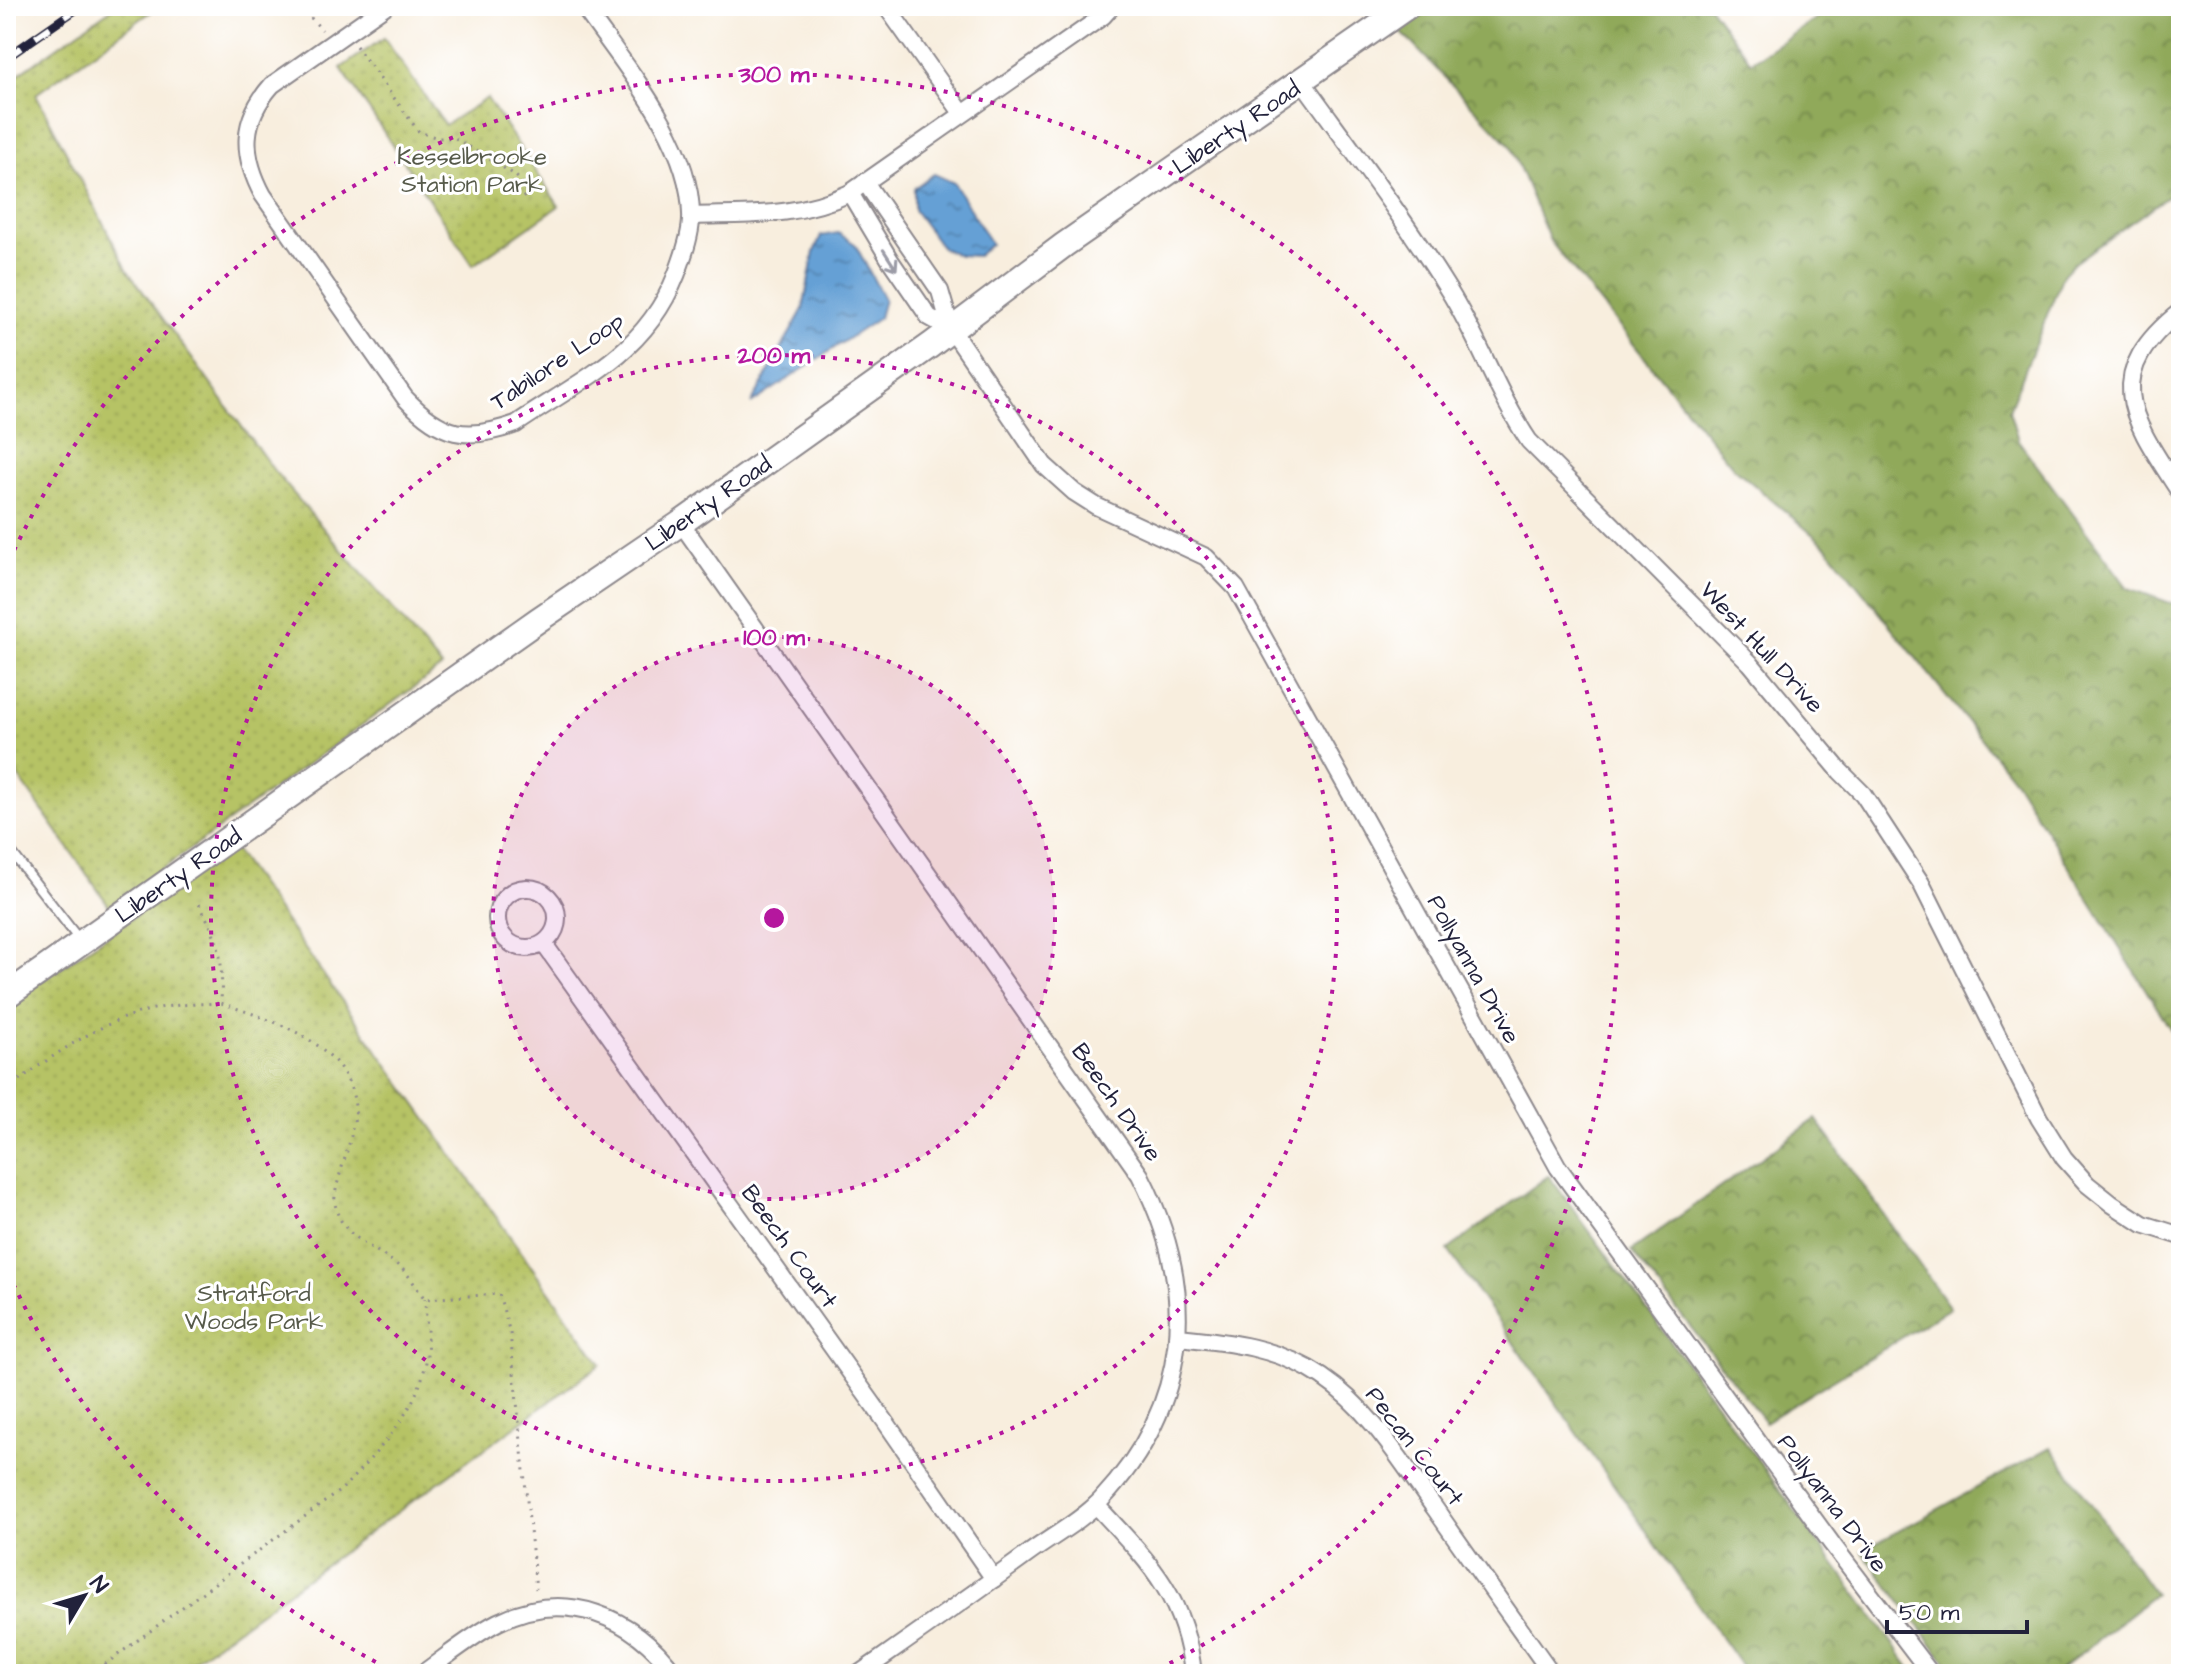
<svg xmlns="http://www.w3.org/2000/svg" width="2187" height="1680" viewBox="0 0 2187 1680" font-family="'Architects Daughter',sans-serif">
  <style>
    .grass { fill: url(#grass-dots); stroke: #6c7250; stroke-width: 2 }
    .forest { fill: url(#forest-crowns); stroke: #59664a; stroke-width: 2 }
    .water { fill: url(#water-ripples); stroke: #446188; stroke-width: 2 }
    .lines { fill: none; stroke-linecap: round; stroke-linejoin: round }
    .lane-casing { stroke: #8d888c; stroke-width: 12 }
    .street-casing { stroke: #8d888c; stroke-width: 20 }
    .secondary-casing { stroke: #8d888c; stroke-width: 28 }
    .path { stroke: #8d888c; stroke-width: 3; stroke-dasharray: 2 6; stroke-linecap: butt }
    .lane { stroke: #fff; stroke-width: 8 }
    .street { stroke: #fff; stroke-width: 16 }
    .secondary { stroke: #fff; stroke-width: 24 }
    .rail-casing { stroke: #22223b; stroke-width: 9 }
    .rail { stroke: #fff; stroke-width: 6; stroke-dasharray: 18; stroke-linecap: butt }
    .oneway { stroke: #9c9ca7 }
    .ring { fill: none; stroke: #b5179e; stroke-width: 4; stroke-dasharray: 4 8 }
    .labels { text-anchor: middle; stroke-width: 6; stroke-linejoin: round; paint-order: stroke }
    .street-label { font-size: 24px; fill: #22223b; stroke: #fff }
    .park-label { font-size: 24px; fill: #565a4a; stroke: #fff }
    .centre { fill: #b5179e; stroke: #fff; stroke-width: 4 }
    .ring-label { font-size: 24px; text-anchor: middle; font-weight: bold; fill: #b5179e; stroke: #fff; stroke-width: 6; stroke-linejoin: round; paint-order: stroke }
  </style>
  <defs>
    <pattern id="grass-dots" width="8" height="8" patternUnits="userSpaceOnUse" patternTransform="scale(2)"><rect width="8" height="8" fill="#b6c365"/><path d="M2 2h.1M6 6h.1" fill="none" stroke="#9ca759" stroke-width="1.8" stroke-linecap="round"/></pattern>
    <pattern id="forest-crowns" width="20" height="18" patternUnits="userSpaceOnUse" patternTransform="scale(2)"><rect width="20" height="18" fill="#90a95a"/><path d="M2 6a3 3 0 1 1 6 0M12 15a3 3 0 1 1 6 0" fill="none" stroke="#75894c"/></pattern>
    <pattern id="water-ripples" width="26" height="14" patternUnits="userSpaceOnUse" patternTransform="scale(2)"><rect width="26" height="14" fill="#65a0d5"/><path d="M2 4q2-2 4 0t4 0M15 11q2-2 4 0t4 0" fill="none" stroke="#5382ae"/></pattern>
  </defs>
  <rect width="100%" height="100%" fill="#fff"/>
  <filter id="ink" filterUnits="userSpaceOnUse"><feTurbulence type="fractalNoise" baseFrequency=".0125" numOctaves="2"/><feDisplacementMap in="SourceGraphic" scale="16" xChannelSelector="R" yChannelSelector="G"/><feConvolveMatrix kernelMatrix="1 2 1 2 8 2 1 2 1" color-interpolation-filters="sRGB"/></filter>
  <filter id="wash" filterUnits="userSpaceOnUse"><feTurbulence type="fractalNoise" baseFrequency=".006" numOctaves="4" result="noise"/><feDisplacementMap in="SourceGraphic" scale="32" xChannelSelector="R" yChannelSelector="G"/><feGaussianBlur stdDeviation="1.8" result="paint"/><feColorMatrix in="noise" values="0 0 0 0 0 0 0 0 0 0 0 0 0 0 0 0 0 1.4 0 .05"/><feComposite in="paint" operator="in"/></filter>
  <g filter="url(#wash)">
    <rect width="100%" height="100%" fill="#f8eede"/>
    <g class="grass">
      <polygon points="115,6 159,6 36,94 128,271 275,472 442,667 110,907 6,759 6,83"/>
      <polygon points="384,38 445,125 487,98 559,206 473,265 341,68"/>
      <polygon points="233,848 601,1364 175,1674 6,1674 6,1006"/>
    </g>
    <g class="forest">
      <polygon points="1424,6 1709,6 1751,62 1835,6 2181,6 2181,187 2074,263 2063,275 2009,410 2018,440 2128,588 2179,606 2181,612 2181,1046 2015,781 1826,546 1733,467 1550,241 1510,145 1395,26"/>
      <polygon points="1816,1119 1950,1308 1765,1422 1631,1251"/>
      <polygon points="1548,1176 1549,1176 1915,1674 1747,1674 1448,1250"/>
      <polygon points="2051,1447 2155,1594 2055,1674 1955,1674 1862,1551"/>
    </g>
    <g class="water">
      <polygon points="934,174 954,183 991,244 977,256 959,255 942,248 914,210 914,188"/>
      <polygon points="838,233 855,244 884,299 879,318 751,404 803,309 814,252 821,236"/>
    </g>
  </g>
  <g filter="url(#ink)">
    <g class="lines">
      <g class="lane-casing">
        <polyline id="lane" points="6,845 81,942"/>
      </g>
      <g class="street-casing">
        <g id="street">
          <path d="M385,6L272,85C241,120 241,154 263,195L405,398C441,436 466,442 516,424C549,401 597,375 626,348C652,324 670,296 681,262C686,248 692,229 691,214C690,140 624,65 583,6"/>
          <polyline points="886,6 962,113"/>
          <path d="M1302,81C1352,150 1404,218 1449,291C1479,339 1497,393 1529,441L1750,663L1840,771L1863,794L1921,883L2039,1118L2064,1158L2087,1184L2112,1204L2143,1224L2181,1236"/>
          <polyline points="865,182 940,291 951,329 1044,465 1074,492 1096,506 1206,557 1236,588 1558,1167 1832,1544 1931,1674"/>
          <polyline points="850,193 890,260 929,317 951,329"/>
          <path d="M692,216C749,214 796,218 850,193L1103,16L1112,6"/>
          <path d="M2181,311C2097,377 2134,421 2181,494"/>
          <path d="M681,523L1140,1175C1199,1290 1191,1404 1101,1500C1081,1521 1051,1537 1028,1554C972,1595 916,1634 859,1674"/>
          <circle cx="527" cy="918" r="30"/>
          <polyline points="544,944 885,1421 994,1579"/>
          <path d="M1178,1337C1229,1342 1278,1347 1322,1377C1371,1410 1402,1463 1436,1510C1474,1565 1513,1619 1552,1674"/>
          <path d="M1096,1505C1147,1560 1185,1595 1193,1674"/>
          <path d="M422,1674C446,1657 471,1636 498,1622C566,1588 633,1616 675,1674"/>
        </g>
      </g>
      <g class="secondary-casing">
        <polyline id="secondary" points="6,996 538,620 681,523 931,345 1064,245 1408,6"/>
      </g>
      <g class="path">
        <polyline points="300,6 322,30"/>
        <polyline points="356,46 419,132 438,138 455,138 515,175 525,186 526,195 518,201"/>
        <path d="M199,904C221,944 223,957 221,1003C273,1021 347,1041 355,1106C357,1115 352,1127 351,1136C348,1151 333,1190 335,1202C339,1239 378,1247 402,1269C411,1277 417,1289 425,1299L499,1294L510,1333L536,1589"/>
        <path d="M6,1089C54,1056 100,1019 159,1008C179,1004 201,1004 221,1003"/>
        <path d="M92,1674L342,1489C377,1452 422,1408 427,1354C429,1336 425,1316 425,1299"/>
      </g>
      <use href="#lane" class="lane"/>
      <use href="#street" class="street"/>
      <use href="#secondary" class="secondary"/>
      <g class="rail-casing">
        <polyline id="rail" points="6,58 81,6"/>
      </g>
      <use href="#rail" class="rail"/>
    </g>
    <defs><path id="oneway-shaft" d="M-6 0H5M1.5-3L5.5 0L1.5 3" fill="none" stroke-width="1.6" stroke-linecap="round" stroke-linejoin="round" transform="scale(2)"/></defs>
    <use class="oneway" href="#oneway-shaft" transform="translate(890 260) rotate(57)"/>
  </g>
  <circle cx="774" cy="918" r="281" fill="#b5179e" fill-opacity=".12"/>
  <g class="ring">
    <circle cx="774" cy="918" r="281"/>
    <circle cx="774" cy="918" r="563"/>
    <path d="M397 1673A844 844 0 0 1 9 1275M9 561A844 844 0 1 1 1151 1673"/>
  </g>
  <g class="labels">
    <g class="street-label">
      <text transform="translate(1236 127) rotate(-34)" y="8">Liberty Road</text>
      <text transform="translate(557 361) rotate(-34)" y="8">Tabilore Loop</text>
      <text transform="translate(708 503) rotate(-35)" y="8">Liberty Road</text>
      <text transform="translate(1762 647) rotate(47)" y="8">West Hull Drive</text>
      <text transform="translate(178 875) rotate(-35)" y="8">Liberty Road</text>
      <text transform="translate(1474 969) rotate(61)" y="8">Pollyanna Drive</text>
      <text transform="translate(1117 1102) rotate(55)" y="8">Beech Drive</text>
      <text transform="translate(790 1246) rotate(54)" y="8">Beech Court</text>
      <text transform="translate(1415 1446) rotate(52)" y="8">Pecan Court</text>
      <text transform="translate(1833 1503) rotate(53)" y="8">Pollyanna Drive</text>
    </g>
    <g class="park-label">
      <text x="472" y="164">Kesselbrooke<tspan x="472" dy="28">Station Park</tspan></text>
      <text x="254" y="1301">Stratford<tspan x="254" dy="28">Woods Park</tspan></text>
    </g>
  </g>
  <circle cx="774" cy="918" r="12" class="centre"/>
  <g class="ring-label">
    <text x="774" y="82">300 m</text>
    <text x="774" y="363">200 m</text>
    <text x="774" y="645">100 m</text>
  </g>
  <rect width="2187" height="1680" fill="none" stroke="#fff" stroke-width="32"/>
  <g transform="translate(84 1596) rotate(52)" stroke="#ffffff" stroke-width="6" paint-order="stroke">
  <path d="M0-6L14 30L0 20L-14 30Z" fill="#22223b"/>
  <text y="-12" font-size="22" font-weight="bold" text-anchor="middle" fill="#22223b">N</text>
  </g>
  <path d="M1887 1620v12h140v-12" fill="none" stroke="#22223b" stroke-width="4"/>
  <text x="1899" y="1620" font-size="24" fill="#22223b" stroke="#ffffff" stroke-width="6" paint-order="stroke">50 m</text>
</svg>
